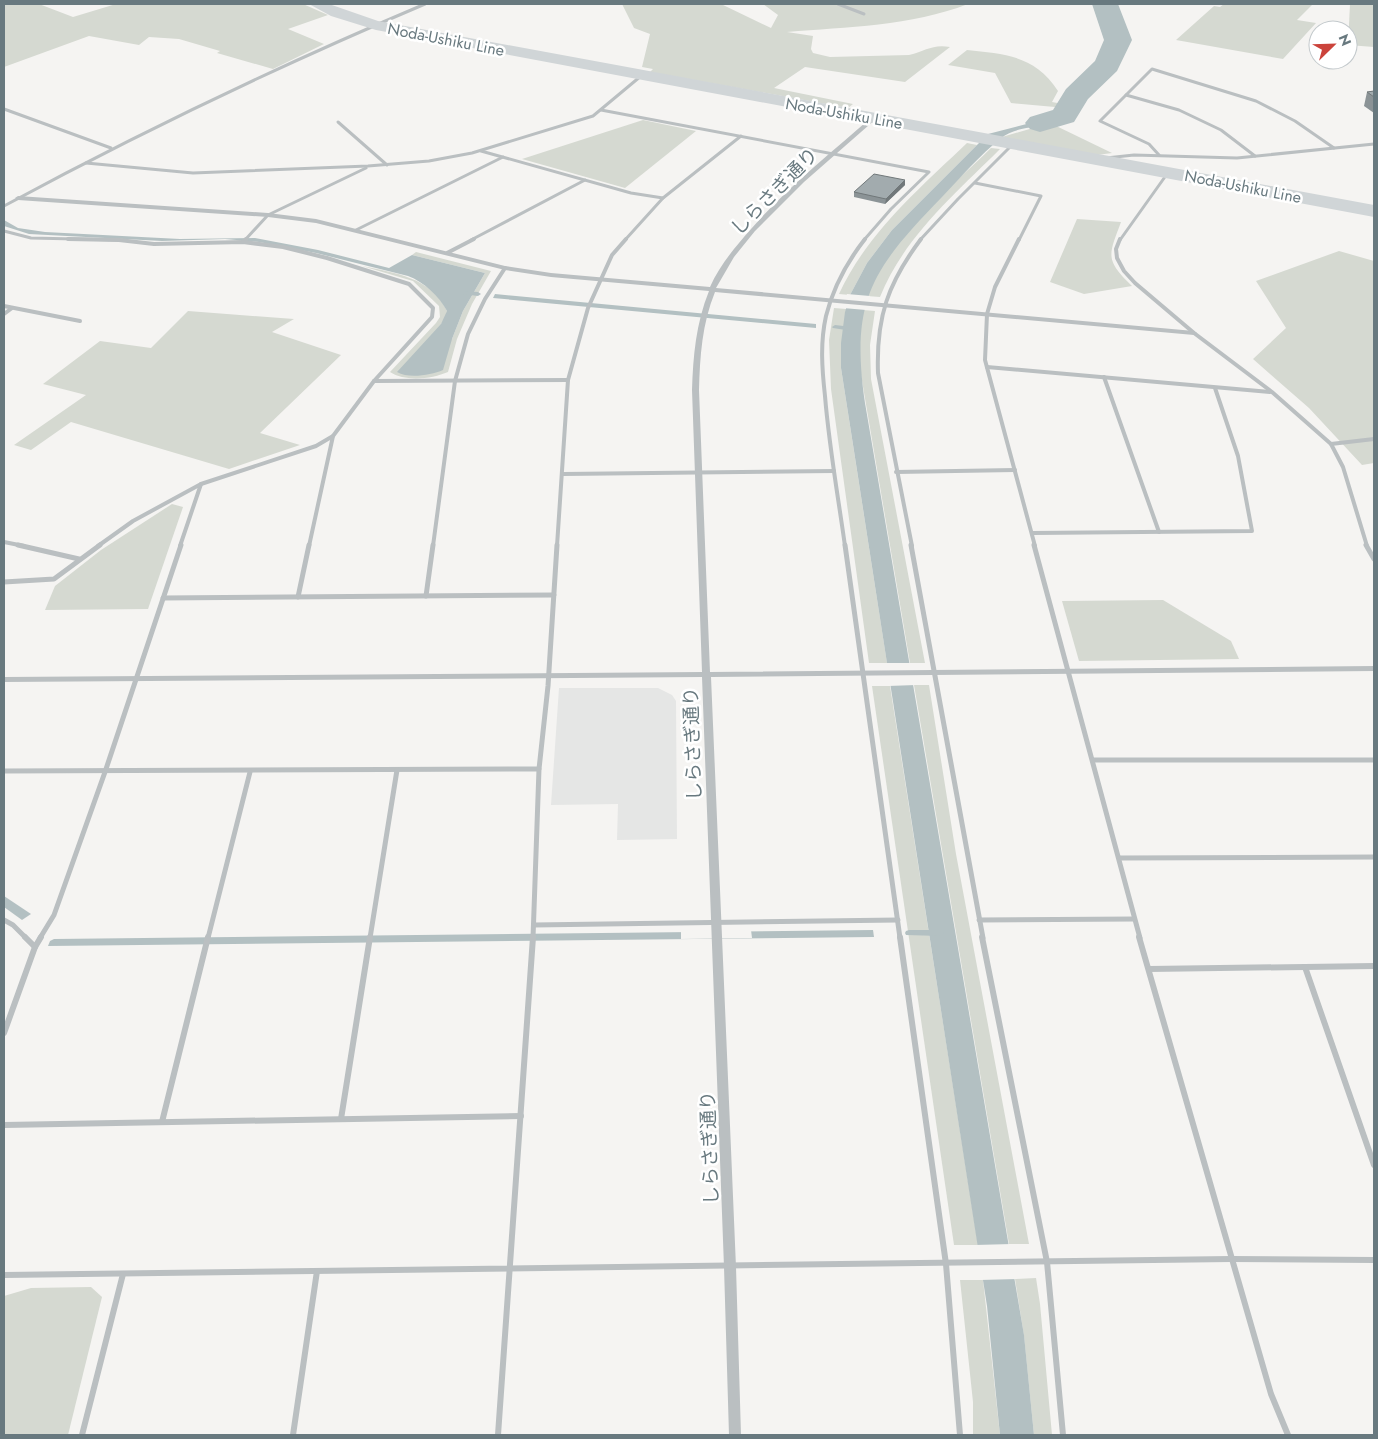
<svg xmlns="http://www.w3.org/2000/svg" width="1378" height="1439" viewBox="0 0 1378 1439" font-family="Jost,'Noto Sans JP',sans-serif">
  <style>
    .built { fill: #e5e6e5 }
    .green { fill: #d5d9d1 }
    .water { fill: #b3c0c2 }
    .pier { fill: #f5f4f2 }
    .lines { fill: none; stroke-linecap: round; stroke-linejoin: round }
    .stream { fill: #b3c0c2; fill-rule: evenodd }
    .river { fill: #b3c0c2; fill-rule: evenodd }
    .minor-far3 { stroke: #babfc1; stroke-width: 3 }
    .minor-far2 { stroke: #babfc1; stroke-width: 4 }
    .minor-far1 { stroke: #babfc1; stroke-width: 5 }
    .minor { stroke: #babfc1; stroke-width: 6 }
    .tertiary { fill: #babfc1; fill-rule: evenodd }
    .primary { fill: #d0d5d7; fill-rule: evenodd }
    .wall { fill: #8b9396 }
    .shaded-wall { fill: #71787a }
    .building { fill: #a2abae; stroke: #71787a }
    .labels { text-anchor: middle; stroke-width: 5; stroke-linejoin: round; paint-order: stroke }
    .far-street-label { font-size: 16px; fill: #68797f; stroke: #fff }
    .street-label { font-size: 19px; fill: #68797f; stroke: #fff }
  </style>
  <rect width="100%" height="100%" fill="#f5f4f2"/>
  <polygon class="built" points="559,688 658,688 672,695 676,701 677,839 617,840 618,804 551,805"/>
  <g class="green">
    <polygon points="4,4 39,4 73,17 116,4 303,4 328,15 288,29 324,44 273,69 217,53 220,51 179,39 149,37 139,45 89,36 4,67"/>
    <path d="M622,4H721L771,28L778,15L763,4H968C911,26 847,27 787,32L813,36L811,49L813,53L830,57L909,55C926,51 932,44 950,47L905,82L805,67L774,88L853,104L848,108L650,72L653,69L642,67L650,34L634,28Z"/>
    <polygon points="1224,4 1313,4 1297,20 1316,23 1283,59 1176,40 1214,6 1220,7"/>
    <polygon points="1350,4 1374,4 1374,47 1348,45"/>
    <path d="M967,50C1004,54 1035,55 1058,91L1052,102L1068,105L1066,108L1011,103L995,73L948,65Z"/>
    <polygon points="643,120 696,131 625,188 522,159"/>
    <polygon points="1050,123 1112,153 1097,155 1002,137"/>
    <path d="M967,143L977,145L892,230L867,263L850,295L839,294C867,233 919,189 967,143Z"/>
    <path d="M991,148L1000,149C955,194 904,237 880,297L867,296C890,236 947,191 991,148Z"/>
    <path d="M1077,219L1121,222C1109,255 1104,259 1132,286L1084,294L1050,282Z"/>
    <polygon points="1339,251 1374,261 1374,463 1362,465 1309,408 1253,359 1286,328 1256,281"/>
    <path d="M416,252L491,271L472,304L457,339L448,372C432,379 405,382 390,372L436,323L440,317L439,306L413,281L362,266C395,273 431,277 447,311L446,317L441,324L452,339L463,311L485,273L412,255Z"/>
    <polygon points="834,308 846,309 841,368 887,663 869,663 831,389 829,340"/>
    <polygon points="863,310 875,311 870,345 871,379 925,663 910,663 860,369 860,336"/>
    <polygon points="188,311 294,319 272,332 341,355 260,433 300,445 229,469 71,422 31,450 14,445 86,395 43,384 100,341 151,348"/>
    <polygon points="172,504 183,507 148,609 45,610 55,586 101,550"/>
    <polygon points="1163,600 1231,641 1239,659 1079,661 1062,601"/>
    <polygon points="914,685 929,685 956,854 1029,1244 1009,1244"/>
    <polygon points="872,686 890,686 978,1245 954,1245"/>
    <polygon points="1036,1278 1040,1304 1052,1435 1034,1435 1024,1336 1015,1279"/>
    <polygon points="960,1280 983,1280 1000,1435 973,1435 973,1402"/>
    <polygon points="91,1287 102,1297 68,1435 4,1435 4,1296 31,1288"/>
  </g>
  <g class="water">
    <path d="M1086,84L1089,85L1074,101L1069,115C1051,130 1020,123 1001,138C980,155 960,178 942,197C872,269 850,300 865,403L1024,1335L1034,1435H1000L987,1306L854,451L841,368V343L845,312L850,295L867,263L892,230L988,134L1061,115L1070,100Z"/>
    <path d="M4,220L18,228L45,232L180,239L255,238L318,250L389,268L412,255L485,273L463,311L452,339L443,370C431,375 409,379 397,372L441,324L447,311C439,296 424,282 408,276L316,253L259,242L225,239L162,241L29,234L4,226Z"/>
    <polygon points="495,294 816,324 816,328 493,298"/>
    <polygon points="4,896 31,914 22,920 4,907"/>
    <polygon points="873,930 874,937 48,946 50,941 54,939"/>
  </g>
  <g class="pier">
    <polygon points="847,294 870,296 866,310 843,308"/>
    <polygon points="884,663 913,663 916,685 888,686"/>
    <polygon points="751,930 752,938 681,939 681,931"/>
    <polygon points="1012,1244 1017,1279 980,1280 975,1245"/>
  </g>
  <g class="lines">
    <g class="stream">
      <polygon points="465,291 478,292 481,294 478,296 463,294 462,293"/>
      <polygon points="835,325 852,327 855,329 852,331 833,328 832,327"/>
      <polygon points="909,930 940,930 943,931 944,933 943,935 940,936 906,935 905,933 906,931"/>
    </g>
    <polygon class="river" points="1092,4 1118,4 1132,40 1117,71 1088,99 1074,122 1040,132 1030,129 1025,123 1030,117 1053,110 1066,89 1095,61 1104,40"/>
    <g class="minor-far3">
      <polyline points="838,4 864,14"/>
      <polyline points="1126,95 1179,110 1221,130 1255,156"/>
      <polyline points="4,109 111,148"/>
      <polyline points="601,110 929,172 891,209 864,240"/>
      <polyline points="338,122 387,165"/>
      <polyline points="481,151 631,193 663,198"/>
      <polyline points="1159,155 1149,144 1100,121 1152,69 1256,101 1295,121 1334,148"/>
      <polyline points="1106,158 1134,155 1237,158 1374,144"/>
      <polyline points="86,163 193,173 368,166 429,161 472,153 593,116 641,76"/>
      <polyline points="975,183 1041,196 1019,240"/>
      <path d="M4,206C141,132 281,65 425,4"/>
      <polyline points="356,230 503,157"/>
      <polyline points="4,231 31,238 120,240"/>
      <polyline points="245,240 268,215 366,168"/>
      <polyline points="471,240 585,180"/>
      <polyline points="625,240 663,198 741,136"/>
      <polyline points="920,240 958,199 1013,144"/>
      <polyline points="1120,240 1167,174"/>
    </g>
    <g class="minor-far2">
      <polyline points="68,239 119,240 154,244 243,242 283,247 327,258 409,284 433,308 432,317 374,381 333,436 316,446 201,484 133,521 98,546"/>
      <polyline points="1019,239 995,287 987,314 985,360 1035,546"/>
      <polyline points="1120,239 1116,249 1117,258 1124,271 1135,283 1194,333 1272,392 1331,444 1343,467 1367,546"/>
      <polyline points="243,242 246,239"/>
      <polyline points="447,253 474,239"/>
      <polyline points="4,306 80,321"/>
      <polyline points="4,314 12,308"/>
      <polyline points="987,367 1270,392"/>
      <polyline points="1104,377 1159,532"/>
      <polyline points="374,381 568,380"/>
      <polyline points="1331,444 1374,439"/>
      <polyline points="896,472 1015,470"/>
      <polyline points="563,474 834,471"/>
      <polyline points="1033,533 1252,531 1238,456 1215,388"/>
      <polyline points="4,542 24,546"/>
      <polyline points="180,546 201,484"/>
      <polyline points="309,546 333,436"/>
      <polyline points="433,546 455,381 468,334 485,299 505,268"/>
      <polyline points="557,546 568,380 588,308 612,255 626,239"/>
      <path d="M845,546C838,496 829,446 825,396C822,369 820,343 826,316C833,288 847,262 865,239"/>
      <path d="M912,546L878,373C876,317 888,283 921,239"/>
    </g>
    <g class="minor-far1">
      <polyline points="18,545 79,559"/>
      <polyline points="845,545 900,938"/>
      <polyline points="911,545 983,938"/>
      <polyline points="1034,545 1140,938"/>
      <polyline points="1366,545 1374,559"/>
      <polyline points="4,582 54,579 100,545"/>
      <polyline points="426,596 433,545"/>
      <polyline points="298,597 309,545"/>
      <polyline points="163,598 554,595"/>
      <polyline points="1093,760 1374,760"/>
      <polyline points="4,771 539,769"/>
      <polyline points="1119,858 1374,857"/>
      <polyline points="4,920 13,925 26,938"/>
      <polyline points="979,920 1134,919"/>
      <polyline points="534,925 898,920"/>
      <polyline points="40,938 54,915 105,772 181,545"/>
      <polyline points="208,938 250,772"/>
      <polyline points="370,938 397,770"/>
      <polyline points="533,938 539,769 548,686 557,545"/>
    </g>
    <g class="minor">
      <polyline points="25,937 35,947"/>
      <polyline points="900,937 946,1264 960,1435"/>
      <polyline points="982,937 1047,1262 1063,1435"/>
      <polyline points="1139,937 1271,1394 1288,1435"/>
      <polyline points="1305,967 1374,1165"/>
      <polyline points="1149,969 1374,966"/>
      <polyline points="4,1033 35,947 41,937"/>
      <polyline points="341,1119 370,937"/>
      <polyline points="162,1122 208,937"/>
      <polyline points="4,1125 521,1116"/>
      <polyline points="4,1275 1231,1259 1374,1260"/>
      <polyline points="82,1435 123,1274"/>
      <polyline points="293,1435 317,1271"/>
      <polyline points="498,1435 533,937"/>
    </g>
    <path class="tertiary" d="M872,117L877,118L804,182L755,231L734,257L716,288L1194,331L1197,333L1194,335L715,292C702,324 700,356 699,390L710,672L1374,666V671L711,677L736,1267L741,1435H729L724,1267L702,677L4,682V677L702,672L692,390C693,356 696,323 709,291L551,277L505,270L316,223L268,217L18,200L15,198L18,196L268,213L316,219L505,266L551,273L710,287C717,271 728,256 739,243C778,195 826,157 872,117Z"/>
    <polygon class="primary" points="309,4 329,4 378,21 1374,205 1374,217 376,30 331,16"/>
  </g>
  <g class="wall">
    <polygon points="1374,91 1374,113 1364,106 1367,92"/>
    <polygon points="905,185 885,204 854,197 854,192"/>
  </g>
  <polygon class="shaded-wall" points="905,180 905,185 885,204 886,199"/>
  <g class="building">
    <polygon points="1374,91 1374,97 1367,92"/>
    <polygon points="874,174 905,180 886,199 854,192"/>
  </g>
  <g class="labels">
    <g class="far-street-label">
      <text transform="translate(446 39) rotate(11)" y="6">Noda-Ushiku Line</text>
      <text transform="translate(844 113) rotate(10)" y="6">Noda-Ushiku Line</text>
      <text transform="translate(1243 186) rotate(11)" y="6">Noda-Ushiku Line</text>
    </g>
    <g class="street-label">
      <text transform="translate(774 191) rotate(-45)" y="7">しらさぎ通り</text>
      <text transform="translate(692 744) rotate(-92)" y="7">しらさぎ通り</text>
      <text transform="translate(709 1148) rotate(-92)" y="7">しらさぎ通り</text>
    </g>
  </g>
  <rect width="1378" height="1439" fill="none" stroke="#68797f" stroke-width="10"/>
  <g transform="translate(1333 45) rotate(67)"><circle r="24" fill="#ffffff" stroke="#c3c9cc"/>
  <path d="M0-4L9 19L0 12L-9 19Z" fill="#cb433b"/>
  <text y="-8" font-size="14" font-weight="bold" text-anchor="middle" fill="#68797f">N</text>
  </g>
</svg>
